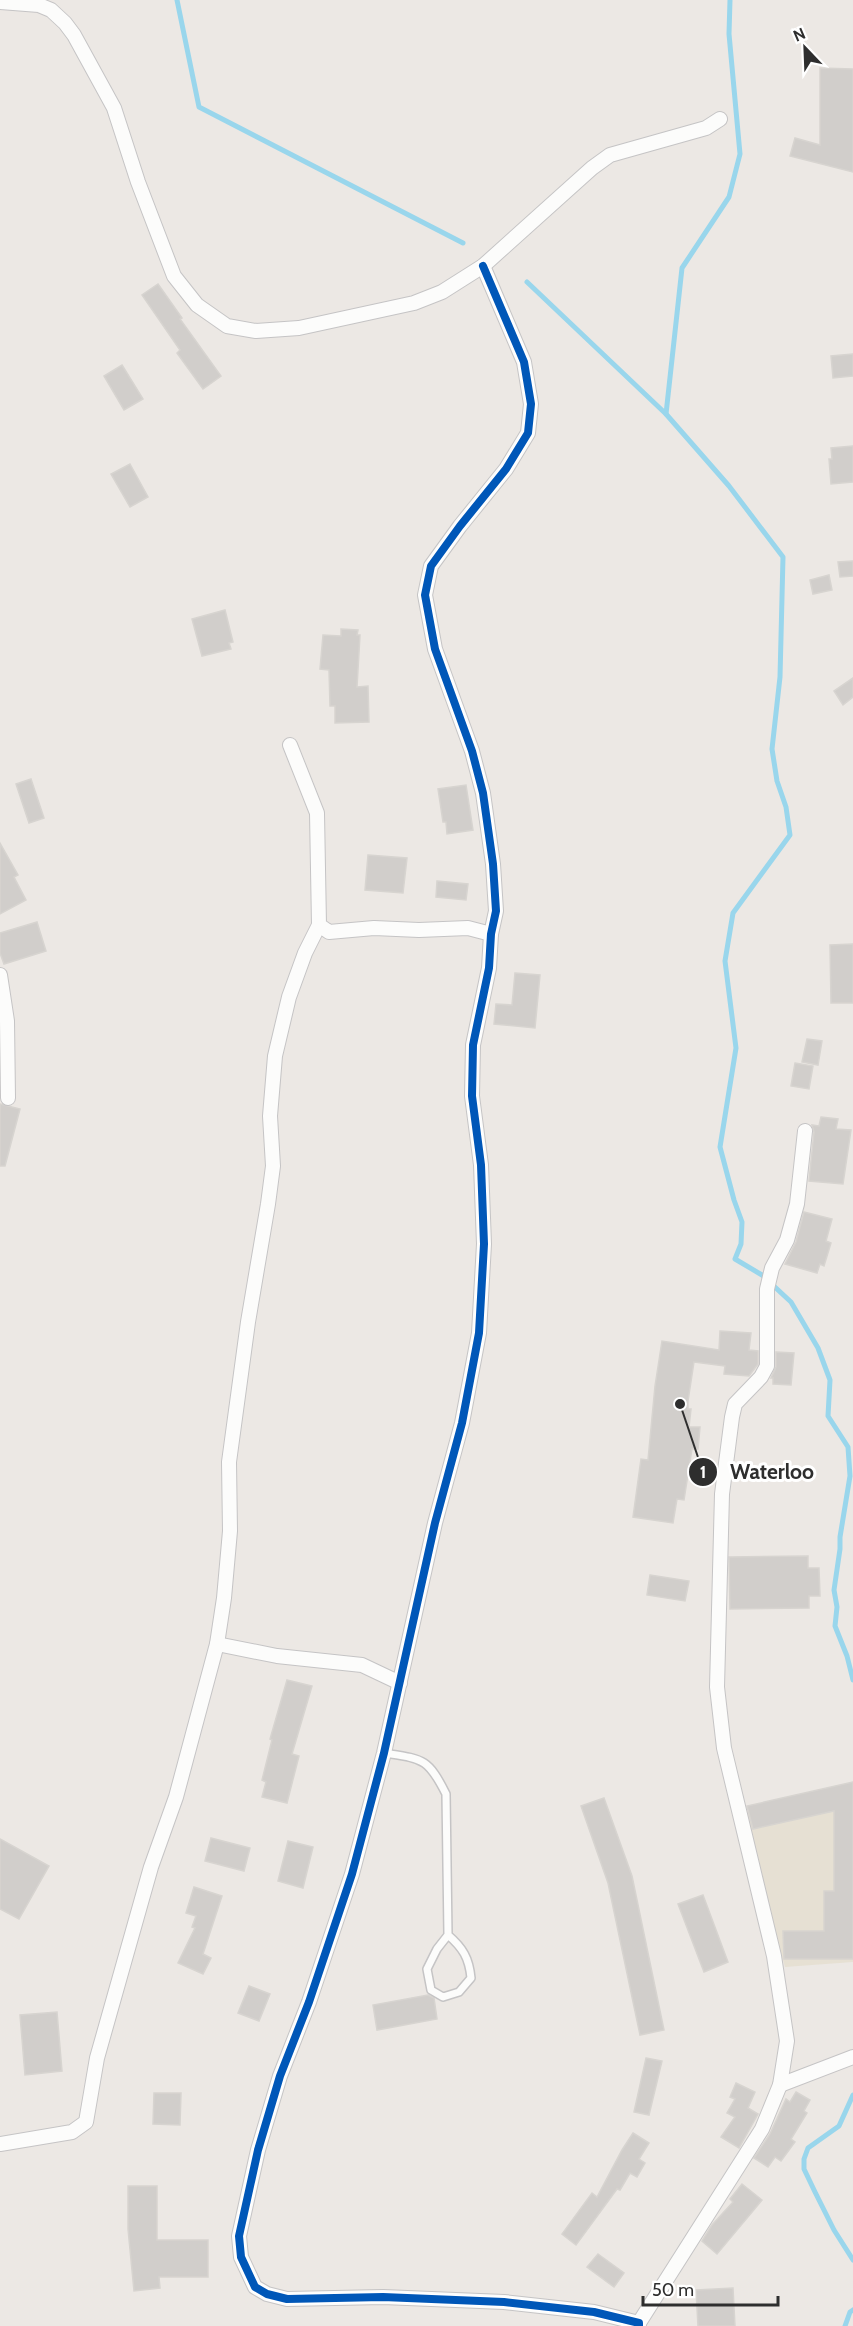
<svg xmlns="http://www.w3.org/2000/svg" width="853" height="2326" viewBox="0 0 853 2326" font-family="Cabin,sans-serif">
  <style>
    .education { fill: #e6e0d3 }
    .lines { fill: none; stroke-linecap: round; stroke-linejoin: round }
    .stream { stroke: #99d6ec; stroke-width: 5 }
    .building { fill: #d1cecb; stroke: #d7d4d0; stroke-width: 1.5 }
    .service-casing { stroke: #c5c4c5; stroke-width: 10 }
    .minor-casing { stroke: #c5c4c5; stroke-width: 16 }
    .service { stroke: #fcfcfb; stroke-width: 7 }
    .minor { stroke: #fcfcfb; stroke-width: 14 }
    .cycleway-casing { stroke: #fff; stroke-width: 11 }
    .cycleway { stroke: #0057b8; stroke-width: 8 }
    .leader { fill: none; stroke: #2e2e2e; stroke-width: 2 }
    .callout-dot { fill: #2e2e2e; stroke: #fff; stroke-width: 2 }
    .mark-label { font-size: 18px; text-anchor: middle; font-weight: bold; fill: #fff }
    .callout-label { font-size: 21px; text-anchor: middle; font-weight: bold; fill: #2e2e2e; stroke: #fff; stroke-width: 6; stroke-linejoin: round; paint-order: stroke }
  </style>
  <rect width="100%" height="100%" fill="#ece8e4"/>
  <polygon class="education" points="853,1784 853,1962 785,1967 742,1813"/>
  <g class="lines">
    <g class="stream">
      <polyline points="177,0 199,107 463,243"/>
      <polyline points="527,282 666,414 729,486 783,557 780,677 772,749 777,781 786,807 790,835 733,913 725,961 736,1048 720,1147 734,1200 742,1222 741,1244 735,1259 762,1275 791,1302 818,1348 830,1380 828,1416 848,1447 850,1476 840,1537 840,1549 834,1590 837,1607 835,1626 847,1656 853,1680"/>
      <polyline points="666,414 682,268 729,197 740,154 729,34 730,0"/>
      <polyline points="853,2095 839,2126 808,2148 804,2159 804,2169 815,2192 834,2230 853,2260"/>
      <polyline points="845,2326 850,2312 853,2310"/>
    </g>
  </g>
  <g class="building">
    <polygon points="820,68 853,69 853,172 790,156 795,138 820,145"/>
    <polygon points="158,284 182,318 180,319 221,376 203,389 177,353 180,350 142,295"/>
    <polygon points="853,354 853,376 833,378 831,356"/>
    <polygon points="122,365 143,399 124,410 104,376"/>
    <polygon points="853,446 853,482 831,484 829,459 832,459 831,448"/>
    <polygon points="130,464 148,497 130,507 111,474"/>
    <polygon points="853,561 853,576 840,577 838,562"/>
    <polygon points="829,575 832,590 813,594 810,580"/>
    <polygon points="225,610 233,642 229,643 231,649 202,656 192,619"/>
    <polygon points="341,629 358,630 357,635 360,635 357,687 368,686 369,722 335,723 335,706 330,706 329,670 320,669 323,635 341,636"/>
    <polygon points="853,678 853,697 843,705 834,691"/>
    <polygon points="31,779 44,818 29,823 16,784"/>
    <polygon points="466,785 473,830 447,834 446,822 443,822 438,789"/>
    <polygon points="0,843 18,875 14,877 26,900 0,914"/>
    <polygon points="368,855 407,858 403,893 365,890"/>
    <polygon points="437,881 468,884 466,900 436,897"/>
    <polygon points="37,922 46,951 4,964 0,953 0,933"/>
    <polygon points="853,944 853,1003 831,1003 830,945"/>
    <polygon points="515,973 540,975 535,1028 494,1024 496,1004 512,1005"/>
    <polygon points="807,1039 822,1041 818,1065 802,1062"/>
    <polygon points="795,1063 813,1066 809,1089 791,1086"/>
    <polygon points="0,1104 20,1109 5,1166 0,1166"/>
    <polygon points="821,1117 838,1119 836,1129 851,1130 843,1184 809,1181 814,1132 812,1125 819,1126"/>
    <polygon points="804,1212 832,1219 826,1241 831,1243 824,1266 820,1264 817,1273 785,1264 796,1242"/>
    <polygon points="720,1331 751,1333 749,1350 758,1351 758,1364 749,1376 724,1374 725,1366 694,1362 688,1401 688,1409 691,1409 689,1427 700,1427 698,1449 692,1449 684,1500 677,1499 673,1523 633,1517 641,1459 648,1460 655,1386 662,1341 719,1350"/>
    <polygon points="776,1352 794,1353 791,1385 773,1384 773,1378 771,1378 776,1367"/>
    <polygon points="808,1556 808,1568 819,1568 820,1596 809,1596 809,1608 730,1609 729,1557"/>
    <polygon points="650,1575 689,1581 685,1601 647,1595"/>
    <polygon points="287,1680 312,1686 292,1754 299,1756 287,1803 262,1797 266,1782 262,1780 272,1740 270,1739"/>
    <polygon points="853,1782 853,1959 784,1959 783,1931 824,1931 824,1891 834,1891 834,1811 753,1829 747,1806"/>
    <polygon points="604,1798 632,1876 664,2030 640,2035 608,1883 581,1806"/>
    <polygon points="211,1838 250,1848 244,1871 205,1861"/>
    <polygon points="0,1839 49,1866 19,1919 0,1909"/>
    <polygon points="288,1841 313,1847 303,1888 278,1881"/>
    <polygon points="194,1887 222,1896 203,1954 211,1958 203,1974 178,1963 195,1928 192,1927 196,1916 186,1913"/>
    <polygon points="703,1895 728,1962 704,1972 678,1904"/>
    <polygon points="249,1986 270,1994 259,2021 238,2013"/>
    <polygon points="428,1995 434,1998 437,2019 377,2030 373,2005"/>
    <polygon points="57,2012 62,2071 25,2075 20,2015"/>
    <polygon points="646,2058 662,2061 649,2115 634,2112"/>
    <polygon points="736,2083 755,2092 748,2108 758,2114 739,2148 721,2137 735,2117 727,2113 735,2099 730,2097"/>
    <polygon points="796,2092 810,2100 804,2111 807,2113 791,2139 795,2142 781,2161 775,2157 768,2167 754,2158 770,2134 786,2099 790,2102"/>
    <polygon points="154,2093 181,2093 180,2125 153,2124"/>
    <polygon points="633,2133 649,2143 639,2159 645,2163 637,2177 630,2173 620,2190 617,2189 576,2245 562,2234 592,2193 597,2197 622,2150"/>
    <polygon points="742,2184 762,2200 717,2254 702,2241 712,2225 733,2202 730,2199"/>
    <polygon points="128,2186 157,2186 157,2240 208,2240 208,2277 159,2277 160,2288 134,2291 128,2229"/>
    <polygon points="598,2254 624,2273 614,2287 587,2267"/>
    <polygon points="733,2288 735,2326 698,2326 696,2290"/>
  </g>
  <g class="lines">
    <g class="service-casing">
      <path id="service" d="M384,1753C423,1759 428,1758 446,1794L448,1935L437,1949L427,1969L431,1990L443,1997L459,1992L471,1978C469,1958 463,1948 448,1935"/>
    </g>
    <g class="minor-casing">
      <g id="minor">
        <polyline points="0,2 39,5 51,10 65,23 74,35 114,108 138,182 174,276 197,305 227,326 256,331 299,328 414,303 442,292 483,266 592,168 610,155 706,128 720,119"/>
        <polyline points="483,266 524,362 531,404 528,433 506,469 460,526 431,566 425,595 435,649 472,751 483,793 493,864 496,911 491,934 489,968 473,1045 472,1096 481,1165 484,1244 479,1333 462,1423 435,1523 384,1753 352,1874 309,2002 280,2076 258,2150 239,2236 241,2257 255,2287 267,2294 287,2299 383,2297 504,2302 594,2312 639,2323 639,2326"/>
        <polyline points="290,745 317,813 319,925 329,932 374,928 419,930 468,928 491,934"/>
        <polyline points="0,975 7,1021 8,1098"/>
        <polyline points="217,1644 277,1656 362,1665 400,1683"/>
        <polyline points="780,2085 853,2057"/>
        <polyline points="0,2144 72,2132 86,2122 97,2058 151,1867 176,1797 217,1644 224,1598 230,1531 229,1462 248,1322 268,1204 273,1166 270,1116 275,1056 289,997 305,953 319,925"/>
        <polyline points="637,2326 762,2129 780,2085 787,2041 774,1956 724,1748 717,1687 722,1494 732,1417 735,1404 761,1377 767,1366 767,1289 772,1268 787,1240 797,1204 805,1131"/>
      </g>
    </g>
    <use href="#service" class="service"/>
    <use href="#minor" class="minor"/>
    <g class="cycleway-casing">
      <polyline id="cycleway" points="483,266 524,362 531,404 528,433 506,469 460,526 431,566 425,595 435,649 472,751 483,793 493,864 496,911 491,934 489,968 473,1045 472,1096 481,1165 484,1244 479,1333 462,1423 435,1523 384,1753 352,1874 309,2002 280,2076 258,2150 239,2236 241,2257 255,2287 267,2294 287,2299 383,2297 504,2302 594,2312 639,2323 639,2326"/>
    </g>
    <use href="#cycleway" class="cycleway"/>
  </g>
  <path class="leader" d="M680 1404L703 1472"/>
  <g class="callout-dot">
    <circle cx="680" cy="1404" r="6"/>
    <circle cx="703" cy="1472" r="15"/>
  </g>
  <g class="mark-label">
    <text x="703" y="1478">1</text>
  </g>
  <g class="callout-label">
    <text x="772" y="1479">Waterloo</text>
  </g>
  <g transform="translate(805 48) rotate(337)" stroke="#ffffff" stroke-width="4.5" paint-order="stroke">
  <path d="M0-4.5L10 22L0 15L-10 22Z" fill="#2e2e2e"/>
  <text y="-9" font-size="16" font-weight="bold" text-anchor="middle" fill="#2e2e2e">N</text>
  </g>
  <path d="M643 2296v9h135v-9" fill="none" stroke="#2e2e2e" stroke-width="3"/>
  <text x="652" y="2296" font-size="18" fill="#2e2e2e" stroke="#ffffff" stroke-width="4.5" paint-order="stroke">50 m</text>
</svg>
